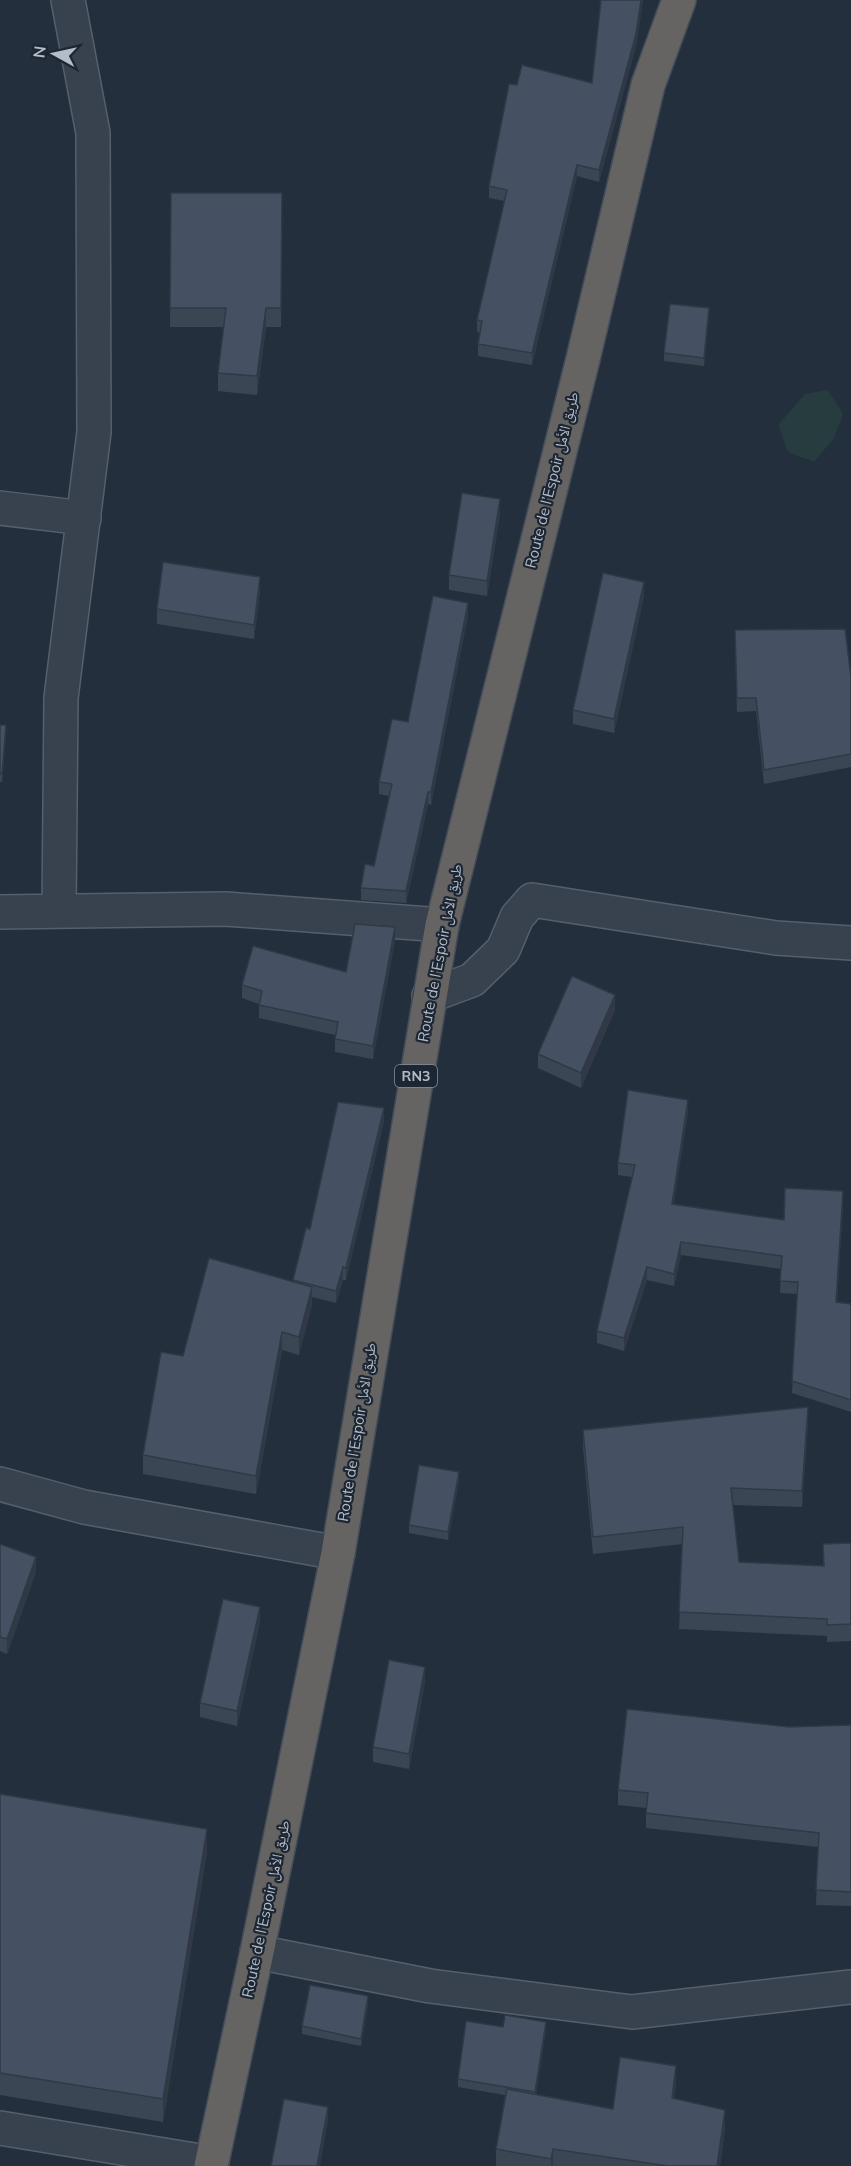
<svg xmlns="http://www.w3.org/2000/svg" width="851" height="2166" viewBox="0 0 851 2166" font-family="Mulish,'Noto Naskh Arabic',sans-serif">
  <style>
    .green { fill: #263c3f }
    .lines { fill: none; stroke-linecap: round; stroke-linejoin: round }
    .minor-casing { stroke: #565f6c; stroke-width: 36 }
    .trunk-casing { stroke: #434c59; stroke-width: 36 }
    .minor { stroke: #38414e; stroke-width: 33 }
    .trunk { stroke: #656462; stroke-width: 33 }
    .wall { fill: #3b4654 }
    .shaded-wall { fill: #303945 }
    .building { fill: #455162; stroke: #303945; stroke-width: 1.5 }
    .labels { text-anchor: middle; stroke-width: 4.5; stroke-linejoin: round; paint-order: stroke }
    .shield { fill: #1d2633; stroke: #878f9c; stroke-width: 1.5 }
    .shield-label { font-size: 14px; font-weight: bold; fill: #b4bcc9 }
    .street-label { font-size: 15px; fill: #b4bcc9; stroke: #1d2633 }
  </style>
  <rect width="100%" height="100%" fill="#242f3e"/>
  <polygon class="green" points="828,390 843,414 834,438 814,462 788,452 778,425 805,394"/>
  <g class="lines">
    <g class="minor-casing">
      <g id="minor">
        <polyline points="0,508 84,518"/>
        <polyline points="59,910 61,698 94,432 93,133 68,0"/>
        <polyline points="0,912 226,909 442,925"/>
        <polyline points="429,996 472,980 503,950 517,917 532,900 776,938 851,943"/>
        <polyline points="0,1484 84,1507 338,1553"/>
        <polyline points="257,1952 430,1986 632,2012 851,1987"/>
        <polyline points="0,2128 212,2163"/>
      </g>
    </g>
    <g class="trunk-casing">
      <polyline id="trunk" points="211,2166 257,1952 338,1553 442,925 583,359 648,85 679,0"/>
    </g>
    <use href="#minor" class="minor"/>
    <use href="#trunk" class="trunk"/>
  </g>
  <g class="wall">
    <polygon points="601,0 643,0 636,46 599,182 577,176 532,365 478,356 478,344 480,332 477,332 477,320 505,201 489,198 489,186 517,85 592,83"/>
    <polygon points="171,193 282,193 281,327 266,327 257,395 218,391 218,373 223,327 170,327"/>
    <polygon points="709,316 704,366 664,361 664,353"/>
    <polygon points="500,514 487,596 449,590 449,575"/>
    <polygon points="260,591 254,639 157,624 157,609"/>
    <polygon points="644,596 614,733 573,724 573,710"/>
    <polygon points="468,615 431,805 428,804 406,903 361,900 361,888 374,866 389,796 379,794 379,782 408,722"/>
    <polygon points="735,643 851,677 851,767 764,784 756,711 737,712"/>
    <polygon points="0,725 6,733 2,782 0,782"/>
    <polygon points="395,940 373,1059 335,1052 335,1035 259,1018 259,1004 242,998 242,985 346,972"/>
    <polygon points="615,1010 581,1088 538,1068 538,1054"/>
    <polygon points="688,1112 673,1205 784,1220 843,1204 837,1302 851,1304 851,1412 792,1393 797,1294 780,1293 781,1269 681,1255 674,1286 647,1280 624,1351 597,1343 597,1331 632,1177 618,1175 618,1163"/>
    <polygon points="384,1121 346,1280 343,1280 336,1303 312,1297 312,1305 299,1355 282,1350 256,1494 143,1474 143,1455 183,1356 293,1282 310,1229"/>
    <polygon points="808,1423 802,1507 733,1505 739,1562 823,1566 823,1544 851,1543 851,1641 827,1642 827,1636 679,1629 683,1544 593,1554 583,1447 583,1430"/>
    <polygon points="459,1480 448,1540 409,1533 409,1525"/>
    <polygon points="0,1544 36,1572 7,1654 0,1651"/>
    <polygon points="260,1622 237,1726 200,1717 200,1703"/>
    <polygon points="425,1682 409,1769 373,1762 373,1747"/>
    <polygon points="851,1725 851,1906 816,1905 818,1847 646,1828 646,1808 618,1805 618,1790 789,1727"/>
    <polygon points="0,1794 207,1852 163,2122 0,2095"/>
    <polygon points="368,2004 361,2046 302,2034 302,2026"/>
    <polygon points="503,2027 546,2030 536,2094 613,2109 676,2084 674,2098 725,2129 720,2166 496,2166 496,2149 505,2095 458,2087 458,2079"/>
  </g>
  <g class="shaded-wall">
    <polygon points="641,0 643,0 636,46 599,182 599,170"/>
    <polygon points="577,165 577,176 532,365 532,353"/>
    <polygon points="266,308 266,327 257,395 257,376"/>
    <polygon points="709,308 709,316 704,366 704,358"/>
    <polygon points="500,499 500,514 487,596 487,581"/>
    <polygon points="260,577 260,591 254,639 254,625"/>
    <polygon points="644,582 644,596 614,733 614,719"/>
    <polygon points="468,603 468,615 431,805 431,792"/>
    <polygon points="6,725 6,733 2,782 2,774"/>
    <polygon points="428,792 428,804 406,903 406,891"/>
    <polygon points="395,927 395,940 373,1059 373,1046"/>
    <polygon points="615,995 615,1010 581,1088 581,1073"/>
    <polygon points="688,1100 688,1112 672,1217 672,1204"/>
    <polygon points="384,1108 384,1121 346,1280 346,1268"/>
    <polygon points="843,1191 843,1204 836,1315 836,1302"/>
    <polygon points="681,1242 681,1255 674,1286 674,1274"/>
    <polygon points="343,1267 343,1280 336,1303 336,1291"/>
    <polygon points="647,1267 647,1280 624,1351 624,1338"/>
    <polygon points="312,1287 312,1305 299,1355 299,1337"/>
    <polygon points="282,1332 282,1350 256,1494 256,1476"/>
    <polygon points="808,1407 808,1423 802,1507 802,1491"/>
    <polygon points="459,1472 459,1480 448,1540 448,1532"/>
    <polygon points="36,1557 36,1572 7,1654 7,1639"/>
    <polygon points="260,1607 260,1622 237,1726 237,1711"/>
    <polygon points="425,1667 425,1682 409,1769 409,1754"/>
    <polygon points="207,1829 207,1852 163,2122 163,2099"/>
    <polygon points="368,1996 368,2004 361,2046 361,2039"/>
    <polygon points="546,2022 546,2030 535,2100 535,2092"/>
    <polygon points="676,2066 676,2084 672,2116 672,2098"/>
    <polygon points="328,2107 328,2122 320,2166 317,2166"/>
    <polygon points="725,2110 725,2129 720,2166 717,2166"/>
    <polygon points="553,2149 553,2166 551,2166 551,2159"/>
  </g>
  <g class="building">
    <polygon points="601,0 641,0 636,34 599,170 577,165 532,353 478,344 482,321 477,320 507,190 489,186 509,84 517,85 522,65 592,83"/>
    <polygon points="171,193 282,193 281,308 266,308 257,376 218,373 226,308 170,308"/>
    <polygon points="670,304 709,308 704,358 664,353"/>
    <polygon points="462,493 500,499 487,581 449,575"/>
    <polygon points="163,562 260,577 254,625 157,609"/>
    <polygon points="603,573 644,582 614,719 573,710"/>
    <polygon points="433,596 468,603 431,792 428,792 406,891 361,888 365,864 374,866 392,784 379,782 392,719 408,722"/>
    <polygon points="845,629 851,677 851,754 764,770 756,698 737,698 735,630"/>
    <polygon points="0,725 6,725 2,774 0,774"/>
    <polygon points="355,924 395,927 373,1046 335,1039 338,1022 259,1005 262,991 242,985 253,946 346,972"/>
    <polygon points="572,976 615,995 581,1073 538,1054"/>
    <polygon points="628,1090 688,1100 672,1204 784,1220 785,1188 843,1191 836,1302 851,1304 851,1400 792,1381 798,1282 780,1281 782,1256 681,1242 674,1274 647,1267 624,1338 597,1331 635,1165 618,1163"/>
    <polygon points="338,1102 384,1108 346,1268 343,1267 336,1291 293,1280 306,1228 310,1229"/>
    <polygon points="209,1258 312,1287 299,1337 282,1332 256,1476 143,1455 161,1352 183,1356"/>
    <polygon points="808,1407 802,1491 731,1488 739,1562 824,1566 823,1544 851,1543 851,1624 827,1625 827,1619 679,1612 683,1527 593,1537 583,1430"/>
    <polygon points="419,1465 459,1472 448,1532 409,1525"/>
    <polygon points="0,1544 36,1557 7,1639 0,1637"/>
    <polygon points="223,1599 260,1607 237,1711 200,1703"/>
    <polygon points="389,1660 425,1667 409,1754 373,1747"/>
    <polygon points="627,1709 789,1727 851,1725 851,1892 816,1890 819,1833 646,1813 648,1793 618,1790"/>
    <polygon points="0,1794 207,1829 163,2099 0,2073"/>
    <polygon points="310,1985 368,1996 361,2039 302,2026"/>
    <polygon points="505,2015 546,2022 535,2092 458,2079 466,2021 503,2027"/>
    <polygon points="620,2057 676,2066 672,2098 725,2110 717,2166 668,2166 553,2149 551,2159 496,2149 507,2089 613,2109"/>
    <polygon points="284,2099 328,2107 317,2166 271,2166"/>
  </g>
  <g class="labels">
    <rect class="shield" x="395" y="1065" width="42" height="22" rx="4.5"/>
    <g class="shield-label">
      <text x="416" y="1081">RN3</text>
    </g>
    <g class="street-label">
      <text transform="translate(552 480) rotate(-76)" y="5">Route de l’Espoir طريق الأمل</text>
      <text transform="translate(440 953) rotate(-79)" y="5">Route de l’Espoir طريق الأمل</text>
      <text transform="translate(357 1432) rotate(-81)" y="5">Route de l’Espoir طريق الأمل</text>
      <text transform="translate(266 1909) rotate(-78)" y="5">Route de l’Espoir طريق الأمل</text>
    </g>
  </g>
  <g transform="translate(54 54) rotate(278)" stroke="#1d2633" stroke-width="4.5" paint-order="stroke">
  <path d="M0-4.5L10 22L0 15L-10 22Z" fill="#b4bcc9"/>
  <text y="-9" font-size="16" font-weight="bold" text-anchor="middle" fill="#b4bcc9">N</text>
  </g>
</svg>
